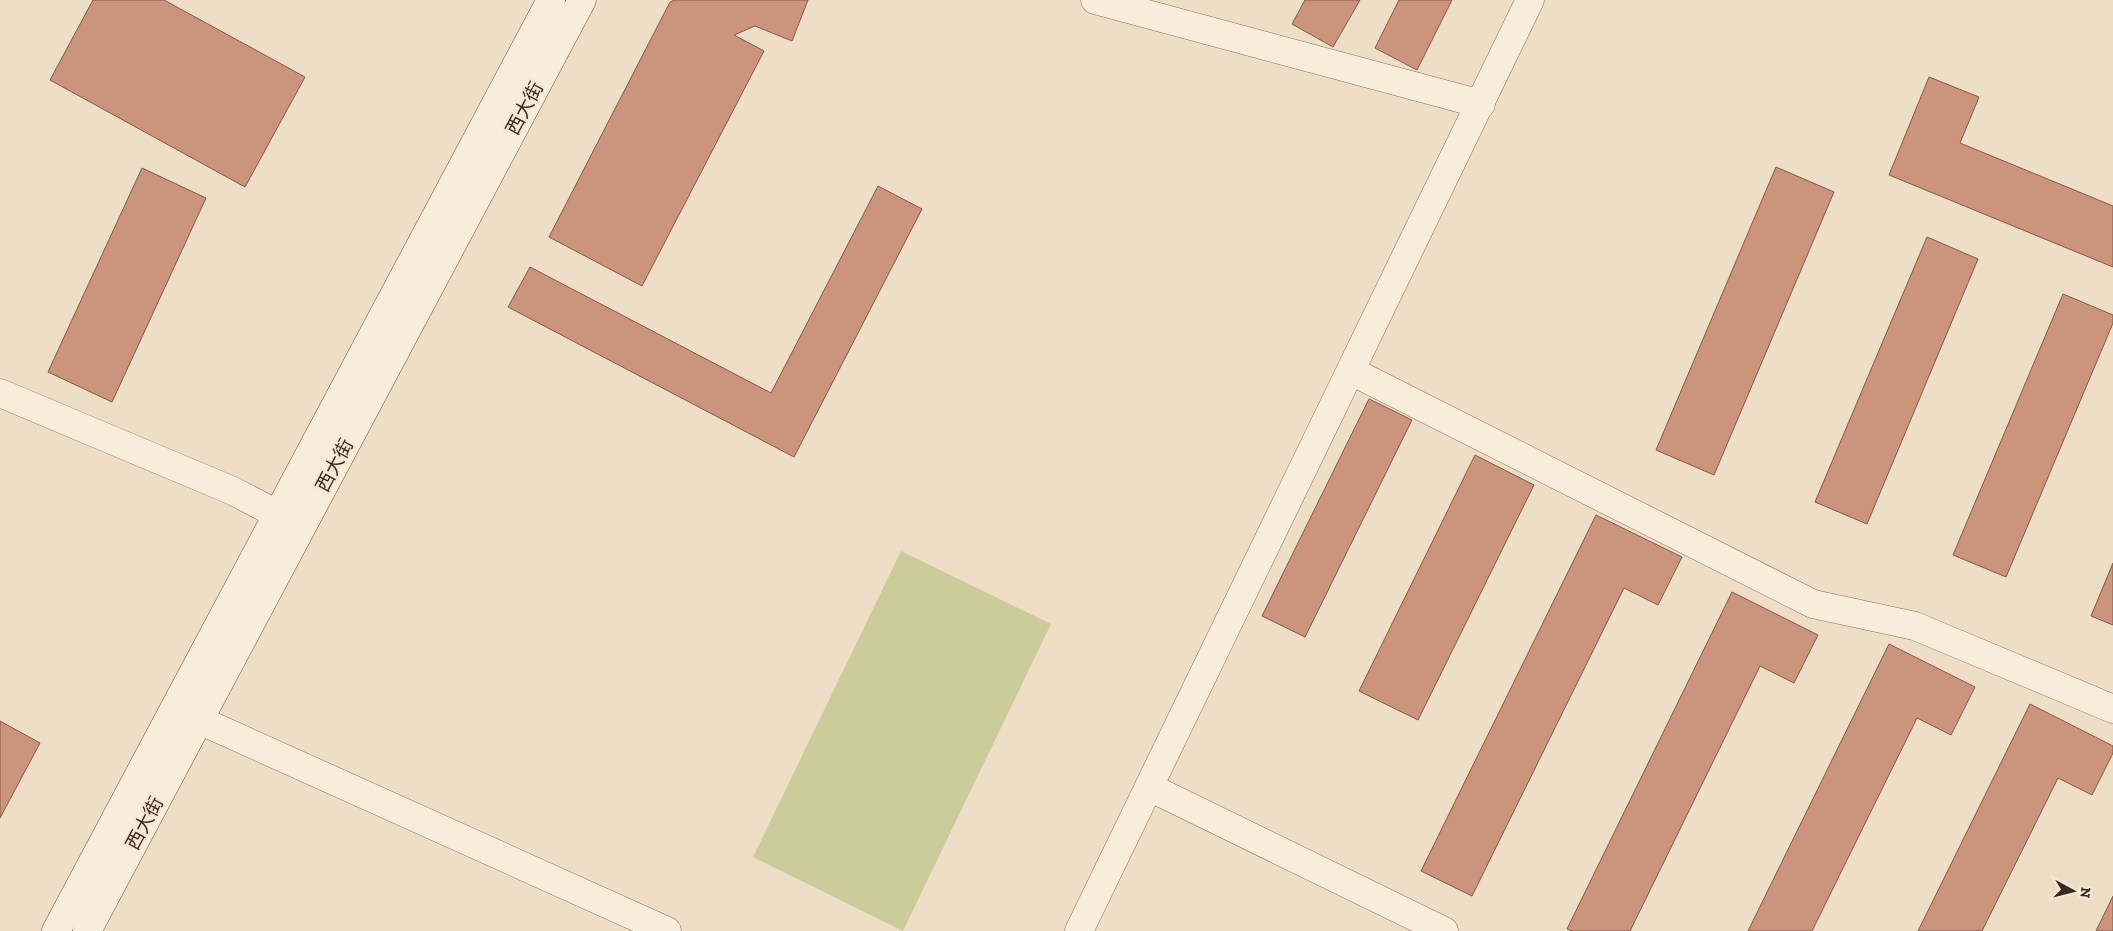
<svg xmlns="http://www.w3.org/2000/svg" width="2113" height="931" viewBox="0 0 2113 931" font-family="'Zilla Slab','Noto Sans SC',serif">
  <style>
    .green { fill: #cccc9a }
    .building { fill: #cb957d; stroke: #885642 }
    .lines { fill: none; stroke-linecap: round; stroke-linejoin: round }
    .minor-casing { stroke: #896f5c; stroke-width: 29 }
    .secondary-casing { stroke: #6b503f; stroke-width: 29 }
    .minor { stroke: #f8ecda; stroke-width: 28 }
    .secondary { stroke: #f8ecda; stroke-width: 28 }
    .labels { text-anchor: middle; stroke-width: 5; stroke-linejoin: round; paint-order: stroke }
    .street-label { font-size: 19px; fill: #3a2920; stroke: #f5e9d6 }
  </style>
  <rect width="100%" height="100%" fill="#eedec7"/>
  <polygon class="green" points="901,551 1051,624 903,931 753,857"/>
  <g class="building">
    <polygon points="93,0 164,0 305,77 245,187 50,80"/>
    <polygon points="675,0 808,0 792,41 755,26 734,35 764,51 642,286 549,237 670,2"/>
    <polygon points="1305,0 1360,0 1333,47 1292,24"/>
    <polygon points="1399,0 1452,0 1417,70 1375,48"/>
    <polygon points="1929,77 1979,97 1960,143 2113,206 2113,267 1889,175"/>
    <polygon points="1776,167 1834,192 1714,475 1656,450"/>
    <polygon points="142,168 206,198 112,402 48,372"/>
    <polygon points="878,186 922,209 794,457 508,307 530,267 771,393"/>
    <polygon points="1927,237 1978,259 1867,524 1815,502"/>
    <polygon points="2063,294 2113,315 2113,323 2006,577 1953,555"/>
    <polygon points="1369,399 1412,420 1305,637 1262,616"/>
    <polygon points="1475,455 1534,485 1418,720 1359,691"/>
    <polygon points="1596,515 1682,557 1658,605 1624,588 1472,896 1421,871"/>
    <polygon points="2113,563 2113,625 2091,616"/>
    <polygon points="1732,592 1818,635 1794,683 1760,666 1630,931 1572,931 1567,929"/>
    <polygon points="1889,644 1975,687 1951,735 1917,718 1812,931 1748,931"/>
    <polygon points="2030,704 2113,746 2113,753 2092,795 2058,778 1982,931 1918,931"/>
    <polygon points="0,721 40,743 0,818"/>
    <polygon points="2113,896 2113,931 2096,931"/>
  </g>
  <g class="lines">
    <g class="minor-casing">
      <g id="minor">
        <polyline points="1095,0 1481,104"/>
        <polyline points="1351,371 1813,604 1915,626 2113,709"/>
        <polyline points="0,393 233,491 298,525"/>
        <polyline points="199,720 667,931"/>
        <polyline points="1149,787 1444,931"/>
        <polyline points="1079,931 1530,0"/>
      </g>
    </g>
    <g class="secondary-casing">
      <g id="secondary">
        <polyline points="56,931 551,0"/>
        <polyline points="87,931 582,0"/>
      </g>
    </g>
    <use href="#minor" class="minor"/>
    <use href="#secondary" class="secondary"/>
  </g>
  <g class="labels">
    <g class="street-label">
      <text transform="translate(524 108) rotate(-62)" y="7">西大街</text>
      <text transform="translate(334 465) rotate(-62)" y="7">西大街</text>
      <text transform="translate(144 823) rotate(-62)" y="7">西大街</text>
    </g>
  </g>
  <g transform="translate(2073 891) rotate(97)" stroke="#f5e9d6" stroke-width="4" paint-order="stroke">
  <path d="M0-4L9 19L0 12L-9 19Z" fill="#3a2920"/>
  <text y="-8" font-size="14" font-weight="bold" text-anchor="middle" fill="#3a2920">N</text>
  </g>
</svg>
